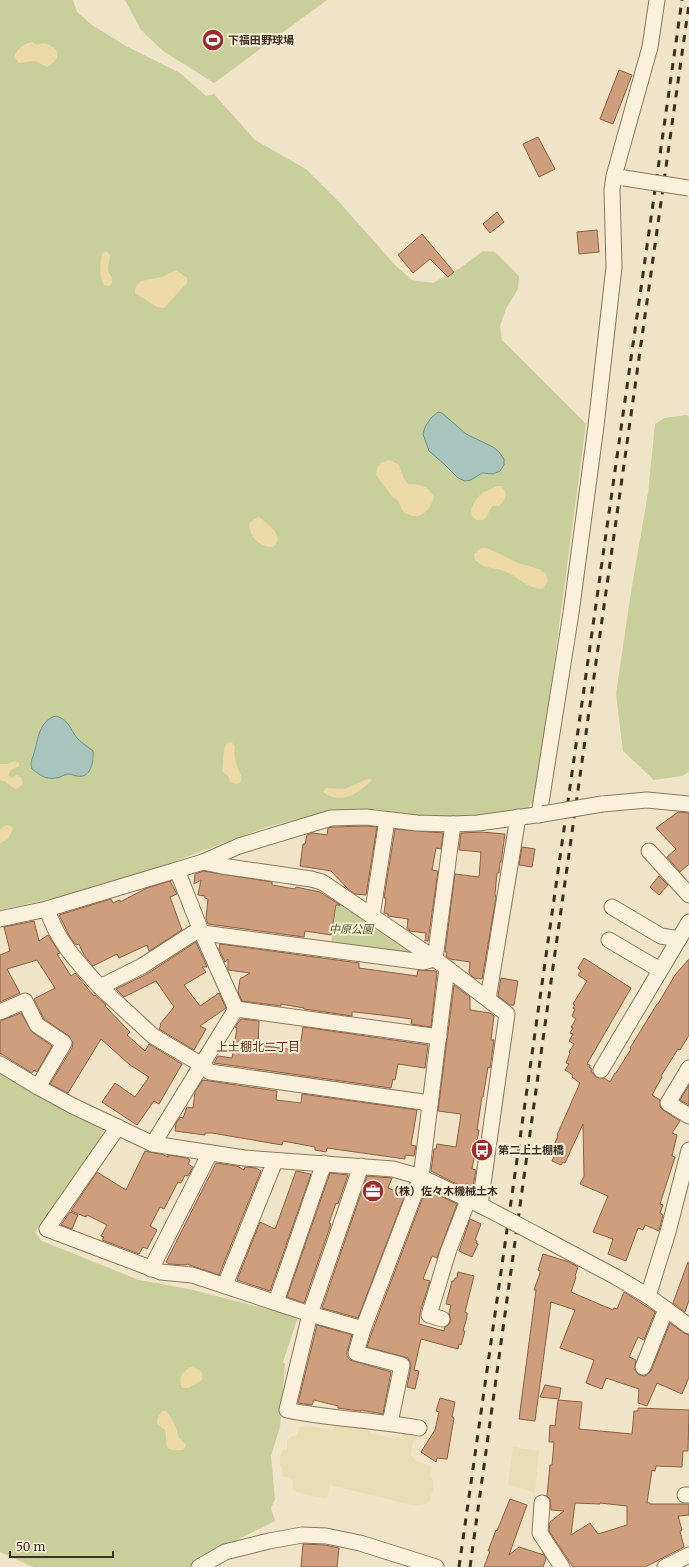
<svg xmlns="http://www.w3.org/2000/svg" width="689" height="1567" viewBox="0 0 689 1567" font-family="Merriweather,'Noto Sans JP',serif">
  <style>
    .farmland { fill: #e6deb5 }
    .green { fill: #c9cf9b }
    .sand { fill: #ecd9a5 }
    .water { fill: #a9c4bc; stroke: #6f938a }
    .building { fill: #cf9f7d; stroke: #8d5f41; fill-rule: evenodd }
    .lines { fill: none; stroke-linecap: round; stroke-linejoin: round }
    .minor-casing { stroke: #8d765c; stroke-width: 17 }
    .minor { stroke: #faf1dc; stroke-width: 15 }
    .rail { stroke: #3d2e20; stroke-width: 3; stroke-dasharray: 7 7; stroke-linecap: butt }
    .minor-bridge-casing { stroke: #8d765c; stroke-width: 17; stroke-linecap: butt }
    .minor-bridge { stroke: #faf1dc; stroke-width: 15 }
    .labels { text-anchor: middle; stroke-width: 4; stroke-linejoin: round; paint-order: stroke }
    .poi-label { font-size: 11px; font-weight: bold; fill: #3d2e20; stroke: #f7eed8; text-anchor: start }
    .park-label { font-size: 11px; font-style: italic; fill: #4d5a26; stroke: #f7eed8 }
    .neighbourhood-label { font-size: 12px; fill: #6b2e1e; stroke: #f7eed8 }
  </style>
  <rect width="100%" height="100%" fill="#f0e4c8"/>
  <g class="farmland">
    <polygon points="336,1422 371,1426 370,1433 395,1439 396,1437 402,1437 405,1428 417,1432 417,1439 413,1441 411,1455 416,1461 432,1467 430,1475 433,1480 434,1485 430,1500 425,1504 416,1506 329,1485 328,1496 325,1498 304,1494 293,1490 293,1481 291,1478 283,1476 282,1469 280,1465 280,1457 283,1450 287,1449 287,1441 290,1437 297,1435 300,1427 310,1426 333,1431"/>
    <polygon points="513,1447 539,1451 535,1493 508,1484"/>
  </g>
  <g class="green">
    <polygon points="0,0 73,0 77,12 92,25 126,46 180,73 206,96 214,94 255,140 306,169 341,204 395,265 412,280 433,283 460,268 483,251 495,252 519,276 518,289 506,309 500,326 502,340 586,424 536,799 524,811 428,818 377,809 331,811 267,827 149,871 85,891 0,910"/>
    <polygon points="125,0 327,0 214,83 163,51 141,30"/>
    <polygon points="687,415 689,418 689,772 682,776 654,780 623,751 616,694 631,592 648,493 655,424 664,418"/>
    <polygon points="338,897 414,950 415,955 331,944"/>
    <polygon points="0,1070 24,1086 103,1130 102,1141 35,1232 42,1241 139,1280 189,1289 298,1317 283,1362 285,1364 280,1427 271,1456 275,1499 271,1508 275,1521 237,1540 190,1567 33,1567 0,1552"/>
  </g>
  <g class="sand">
    <path d="M32,42L37,45L42,43C59,46 64,58 47,67L35,61L19,63L14,57C18,48 23,44 32,42Z"/>
    <path d="M106,251L110,255C110,266 104,268 112,277V283L109,286L104,285C99,276 100,264 102,254Z"/>
    <polygon points="176,270 187,278 187,283 164,308 157,307 135,293 136,286 141,281 162,277"/>
    <path d="M390,460L399,465L404,479L408,484C420,484 428,486 434,497C430,511 418,523 404,512C401,509 400,504 398,501C396,499 393,498 391,495C386,488 381,482 376,475C377,465 380,462 390,460Z"/>
    <path d="M497,486H501C509,494 506,499 499,506H493C488,510 489,516 483,520H476L472,516L471,510C473,504 478,495 484,492C489,489 493,489 497,486Z"/>
    <path d="M259,517C268,524 286,536 273,547C260,547 250,538 249,524L253,520Z"/>
    <path d="M481,548H487L518,563L539,569L546,574L548,581L543,589C526,589 516,574 501,570C490,567 483,568 475,560L474,554Z"/>
    <path d="M231,742L235,746C233,758 237,767 242,778L241,782L237,784L230,782L228,776L222,771C224,761 222,753 226,744Z"/>
    <path d="M15,761L19,763V766L11,770L8,775L12,778L16,775L21,777L23,784L16,789C9,787 9,782 0,780V764H8Z"/>
    <path d="M369,778L372,780C358,794 341,805 323,792L326,788L345,789Z"/>
    <polygon points="6,825 11,826 13,829 8,839 0,843 0,829"/>
    <path d="M190,1367C198,1368 204,1371 202,1380L189,1388H182C178,1377 181,1374 190,1367Z"/>
    <path d="M163,1411H166C168,1413 176,1425 176,1428C177,1429 177,1434 178,1435C179,1440 184,1441 186,1446L183,1450C161,1452 168,1444 165,1430L157,1424C157,1418 158,1415 163,1411Z"/>
  </g>
  <g class="water">
    <polygon points="438,412 442,413 466,434 493,447 499,452 504,459 504,465 500,471 493,474 482,473 471,480 465,481 458,478 444,464 429,451 423,434 425,427 431,418"/>
    <path d="M56,716C71,721 69,729 78,739C82,743 88,747 93,751C94,761 91,779 77,776C74,776 72,774 68,774C66,774 62,776 60,777C48,781 41,776 32,769C30,762 32,760 34,753C38,740 39,720 56,716Z"/>
  </g>
  <g class="building">
    <polygon points="619,70 632,75 613,124 600,119"/>
    <polygon points="538,137 555,169 539,177 523,144"/>
    <polygon points="497,212 504,222 490,233 483,224"/>
    <polygon points="597,230 599,252 579,254 577,232"/>
    <polygon points="422,234 454,272 448,277 430,259 413,273 398,255"/>
    <polygon points="678,812 689,813 689,864 680,872 667,857 676,849 656,828"/>
    <polygon points="366,826 377,827 366,895 355,894 348,889 331,871 300,866 303,844 305,844 307,835 313,833 327,835 328,828 333,827"/>
    <polygon points="395,829 443,833 441,849 436,848 432,870 438,871 428,941 425,941 426,933 409,931 409,929 407,929 408,919 388,916 388,914 384,913 386,898 384,898"/>
    <polygon points="481,832 505,834 501,862 500,862 499,873 497,873 495,894 496,898 482,979 474,978 469,973 470,962 450,959 446,956 447,952 445,952 455,874 479,877 481,852 459,850 461,833"/>
    <polygon points="522,847 535,849 532,867 519,865"/>
    <polygon points="203,871 272,882 272,885 295,889 296,887 320,892 340,905 336,905 331,935 305,931 304,937 208,924 206,918 208,899 205,898 205,896 198,895 201,880 194,884 195,874"/>
    <polygon points="659,876 668,885 659,895 650,887"/>
    <polygon points="170,881 177,894 170,897 182,930 149,951 147,945 119,958 117,954 93,966 84,955 79,944 76,945 70,937 59,915 111,899 113,903 120,900 120,902 147,888"/>
    <polygon points="34,921 39,941 48,935 60,953 57,954 71,976 75,973 94,996 95,995 106,1005 105,1006 130,1032 127,1035 145,1051 149,1044 182,1064 159,1104 154,1101 137,1125 102,1102 115,1083 135,1097 149,1077 130,1065 101,1039 68,1093 50,1084 72,1048 73,1043 69,1036 44,1019 34,999 55,988 37,960 7,969 20,993 0,1002 0,955 10,951 4,927"/>
    <polygon points="196,942 207,967 202,967 206,972 184,985 200,1006 219,993 226,1008 200,1026 206,1029 194,1050 159,1029 161,1025 160,1024 174,1007 156,981 124,997 116,989 147,974"/>
    <polygon points="220,944 359,963 359,968 417,976 418,970 436,971 437,972 431,1027 411,1024 412,1019 381,1015 355,1012 352,1012 352,1016 304,1009 304,1008 281,1004 281,1006 242,1001 238,992 240,979 250,973 228,970 228,959 225,962 219,949"/>
    <polygon points="584,958 631,988 587,1064 590,1065 589,1067 592,1069 591,1071 596,1077 604,1078 610,1082 615,1073 616,1073 631,1049 630,1048 657,1004 658,1004 675,975 689,959 689,1035 680,1050 678,1049 661,1076 662,1077 652,1095 660,1100 660,1107 663,1110 680,1121 672,1133 677,1135 672,1156 675,1157 660,1204 663,1205 660,1213 663,1215 659,1231 645,1225 643,1230 638,1228 626,1261 608,1254 613,1239 593,1232 608,1196 580,1184 584,1176 583,1124 565,1163 563,1162 561,1165 552,1161 557,1150 555,1149 557,1146 554,1145 558,1136 557,1135 580,1083 572,1077 573,1075 565,1070 569,1064 566,1063 570,1053 569,1052 574,1044 569,1041 573,1034 570,1033 573,1028 571,1027 576,1019 572,1016 575,1009 573,1008 575,1005 573,1004 587,981 578,975 581,971 578,968"/>
    <polygon points="501,978 518,981 514,1005 510,1005 498,996"/>
    <polygon points="454,985 470,997 470,1010 490,1013 494,1016 491,1040 494,1040 490,1068 488,1067 483,1097 482,1097 477,1130 479,1130 472,1169 476,1170 474,1181 473,1186 466,1184 464,1188 431,1171 434,1149 436,1149 437,1144 456,1147 460,1121 461,1114 438,1111"/>
    <polygon points="21,1013 32,1032 52,1046 37,1072 34,1070 32,1073 0,1053 0,1021"/>
    <polygon points="241,1019 259,1021 258,1045 295,1050 296,1040 301,1041 303,1027 428,1045 425,1068 398,1064 395,1080 393,1079 391,1088 214,1063 218,1056 232,1058 237,1028 235,1027"/>
    <polygon points="203,1080 277,1091 276,1100 301,1103 302,1094 417,1110 411,1145 416,1146 414,1156 405,1155 405,1159 327,1148 326,1152 315,1150 315,1147 283,1141 282,1145 212,1133 205,1133 205,1135 175,1131 176,1123 180,1117 183,1118 187,1107 193,1108 195,1092"/>
    <polygon points="689,1085 689,1105 680,1100"/>
    <polygon points="145,1151 164,1155 168,1157 168,1155 187,1158 190,1160 188,1164 193,1167 188,1176 185,1175 181,1183 178,1182 164,1209 160,1207 150,1226 157,1230 147,1249 143,1247 139,1254 102,1240 104,1237 101,1236 107,1225 87,1215 86,1217 71,1211 97,1172 126,1190"/>
    <polygon points="216,1163 237,1166 244,1170 245,1167 256,1168 261,1171 219,1275 187,1264 186,1265 169,1264 166,1262"/>
    <polygon points="296,1171 311,1174 270,1291 237,1280 260,1222 275,1229 276,1227"/>
    <polygon points="330,1173 348,1175 338,1204 336,1203 329,1223 331,1224 304,1303 287,1297"/>
    <polygon points="367,1176 392,1178 388,1188 405,1195 358,1318 322,1308"/>
    <polygon points="426,1189 457,1204 437,1258 432,1256 423,1279 430,1281 420,1312 419,1324 444,1331 445,1327 448,1325 451,1321 449,1313 451,1305 446,1304 452,1281 454,1281 455,1278 457,1278 458,1272 474,1276 465,1312 467,1313 467,1317 463,1331 465,1331 461,1345 459,1344 458,1349 421,1339 414,1370 419,1371 415,1389 407,1387 411,1366 410,1362 408,1358 367,1347 372,1332"/>
    <polygon points="70,1212 78,1215 72,1229 61,1225"/>
    <polygon points="470,1219 481,1224 475,1240 477,1241 476,1243 478,1244 472,1257 459,1251"/>
    <polygon points="543,1254 569,1262 578,1267 575,1276 576,1277 571,1292 613,1310 614,1308 617,1309 624,1292 655,1312 644,1340 638,1337 629,1357 636,1360 634,1369 639,1375 645,1376 651,1371 670,1323 684,1333 689,1335 689,1377 682,1394 657,1383 647,1406 638,1403 639,1389 606,1378 602,1389 586,1383 594,1360 560,1348 575,1310 551,1302 535,1421 519,1419 536,1290 534,1290 540,1273 540,1271 538,1270"/>
    <polygon points="688,1262 689,1263 689,1300 685,1312 673,1303"/>
    <polygon points="317,1325 352,1335 347,1351 347,1356 350,1360 391,1372 383,1414 361,1410 361,1411 345,1409 338,1408 338,1406 314,1400 312,1405 298,1403"/>
    <polygon points="545,1385 561,1388 559,1399 540,1397"/>
    <polygon points="440,1398 455,1402 452,1417 454,1418 447,1459 437,1458 436,1462 421,1452 435,1430 439,1412 436,1411"/>
    <path d="M558,1400L582,1402L579,1429L632,1434L634,1411H638V1408L689,1410L688,1451H683L682,1467L656,1466L655,1471L652,1470L647,1503H650V1504H689V1515L678,1516L682,1530L680,1531L684,1547L645,1567H573L549,1531L550,1522L564,1511L551,1510L550,1499L547,1496L550,1465H552L554,1442H549L550,1425L555,1426ZM575,1503L600,1504V1503L627,1506V1525L598,1534L590,1523L571,1535Z"/>
    <polygon points="510,1499 527,1505 509,1555 519,1547 544,1555 546,1559 543,1567 484,1567 490,1551 488,1551 496,1530 497,1531"/>
    <polygon points="303,1544 325,1545 339,1548 337,1567 301,1567"/>
  </g>
  <g class="lines">
    <g class="minor-casing">
      <g id="minor">
        <polyline points="602,804 647,800 689,804"/>
        <polyline points="539,815 571,613 596,426 614,267 612,190 614,176 650,47 657,0"/>
        <polyline points="649,851 689,895"/>
        <polyline points="203,862 222,866 311,879 322,882 435,959 507,1014 480,1205"/>
        <polyline points="177,870 201,931 236,1009"/>
        <polyline points="612,907 661,936 679,939"/>
        <path d="M47,909C57,941 78,963 100,987L142,966L195,932L423,962L435,959L453,824"/>
        <polyline points="372,916 387,820"/>
        <polyline points="0,919 47,909 177,870 203,862 239,846 331,818 366,817 417,823 453,824 478,823 543,814"/>
        <polyline points="609,940 660,970"/>
        <polyline points="100,987 153,1036 202,1065 210,1072 430,1103"/>
        <polyline points="488,999 518,817"/>
        <polyline points="236,1009 439,1037"/>
        <polyline points="0,1012 25,1001 37,1025 64,1043 38,1087"/>
        <polyline points="0,1064 38,1087 73,1106 153,1144 244,1158 393,1169 421,1177 486,1208"/>
        <polyline points="689,1068 668,1103 689,1116"/>
        <polyline points="601,1070 689,922"/>
        <polyline points="118,1127 47,1229 161,1272 192,1275 310,1314 363,1329 421,1177 447,968"/>
        <polyline points="153,1144 236,1009"/>
        <path d="M361,1166L310,1314L287,1410C330,1419 375,1420 419,1428"/>
        <polyline points="541,1237 616,1277 648,1296 689,1326"/>
        <polyline points="151,1269 210,1153"/>
        <polyline points="225,1285 275,1161"/>
        <polyline points="648,1296 668,1232 689,1150"/>
        <polyline points="276,1302 324,1163"/>
        <polyline points="442,1319 429,1315 448,1252 468,1200"/>
        <polyline points="363,1329 356,1353 402,1365 390,1423"/>
        <polyline points="643,1367 666,1309"/>
        <polyline points="685,1495 689,1495"/>
        <polyline points="542,1503 540,1533 562,1567"/>
        <polyline points="199,1567 225,1552 269,1541 302,1535 326,1536 360,1543 436,1567"/>
        <polyline points="665,1567 689,1555"/>
      </g>
    </g>
    <use href="#minor" class="minor"/>
    <g class="rail">
      <polyline points="459,1567 682,0"/>
      <polyline points="470,1567 554,960 689,4"/>
    </g>
    <g class="minor-bridge-casing">
      <g id="minor-bridge">
        <polyline points="624,178 689,188"/>
        <polyline points="543,814 602,804"/>
        <polyline points="486,1208 541,1237"/>
      </g>
    </g>
    <use href="#minor-bridge" class="minor-bridge"/>
  </g>
  <defs>
    <g id="stadium-disc" transform="scale(1.15)"><circle r="9.5" fill="#9e2a2b" stroke="#f7eed8"/><path d="M0-5a6.5 5 0 1 0 0 10a6.5 5 0 1 0 0-10ZM-3.5-1.8h7v3.6h-7Z" fill="#fff"/></g>
    <g id="bus-disc" transform="scale(1.15)"><circle r="9.5" fill="#9e2a2b" stroke="#f7eed8"/><path d="M-5-6H5V4H4V6H2V4H-2V6H-4V4H-5ZM-3.5-4V0h7V-4ZM-3.5 1.2v1.5H-2V1.2ZM2 1.2v1.5H3.5V1.2Z" fill="#fff"/></g>
    <g id="office-disc" transform="scale(1.15)"><circle r="9.5" fill="#9e2a2b" stroke="#f7eed8"/><path d="M-6-3h4V-5.5h4V-3h4V5H-6ZM-1-4.5V-3h2v-1.5ZM-6 0V1H6V0Z" fill="#fff"/></g>
  </defs>
  <g fill-rule="evenodd">
    <use href="#stadium-disc" x="213" y="40"/>
    <use href="#bus-disc" x="482" y="1150"/>
    <use href="#office-disc" x="373" y="1191"/>
  </g>
  <g class="labels">
    <g class="poi-label">
      <text x="228" y="44">下福田野球場</text>
      <text x="498" y="1154">第二上土棚橋</text>
      <text x="388" y="1195">（株）佐々木機械土木</text>
    </g>
    <g class="park-label">
      <text x="351" y="933">中原公園</text>
    </g>
    <g class="neighbourhood-label">
      <text x="258" y="1051">上土棚北二丁目</text>
    </g>
  </g>
  <path d="M10 1551v6h103v-6" fill="none" stroke="#3d2e20" stroke-width="2"/>
  <text x="16" y="1551" font-size="12" fill="#3d2e20" stroke="#f7eed8" stroke-width="3" paint-order="stroke">50 m</text>
</svg>
